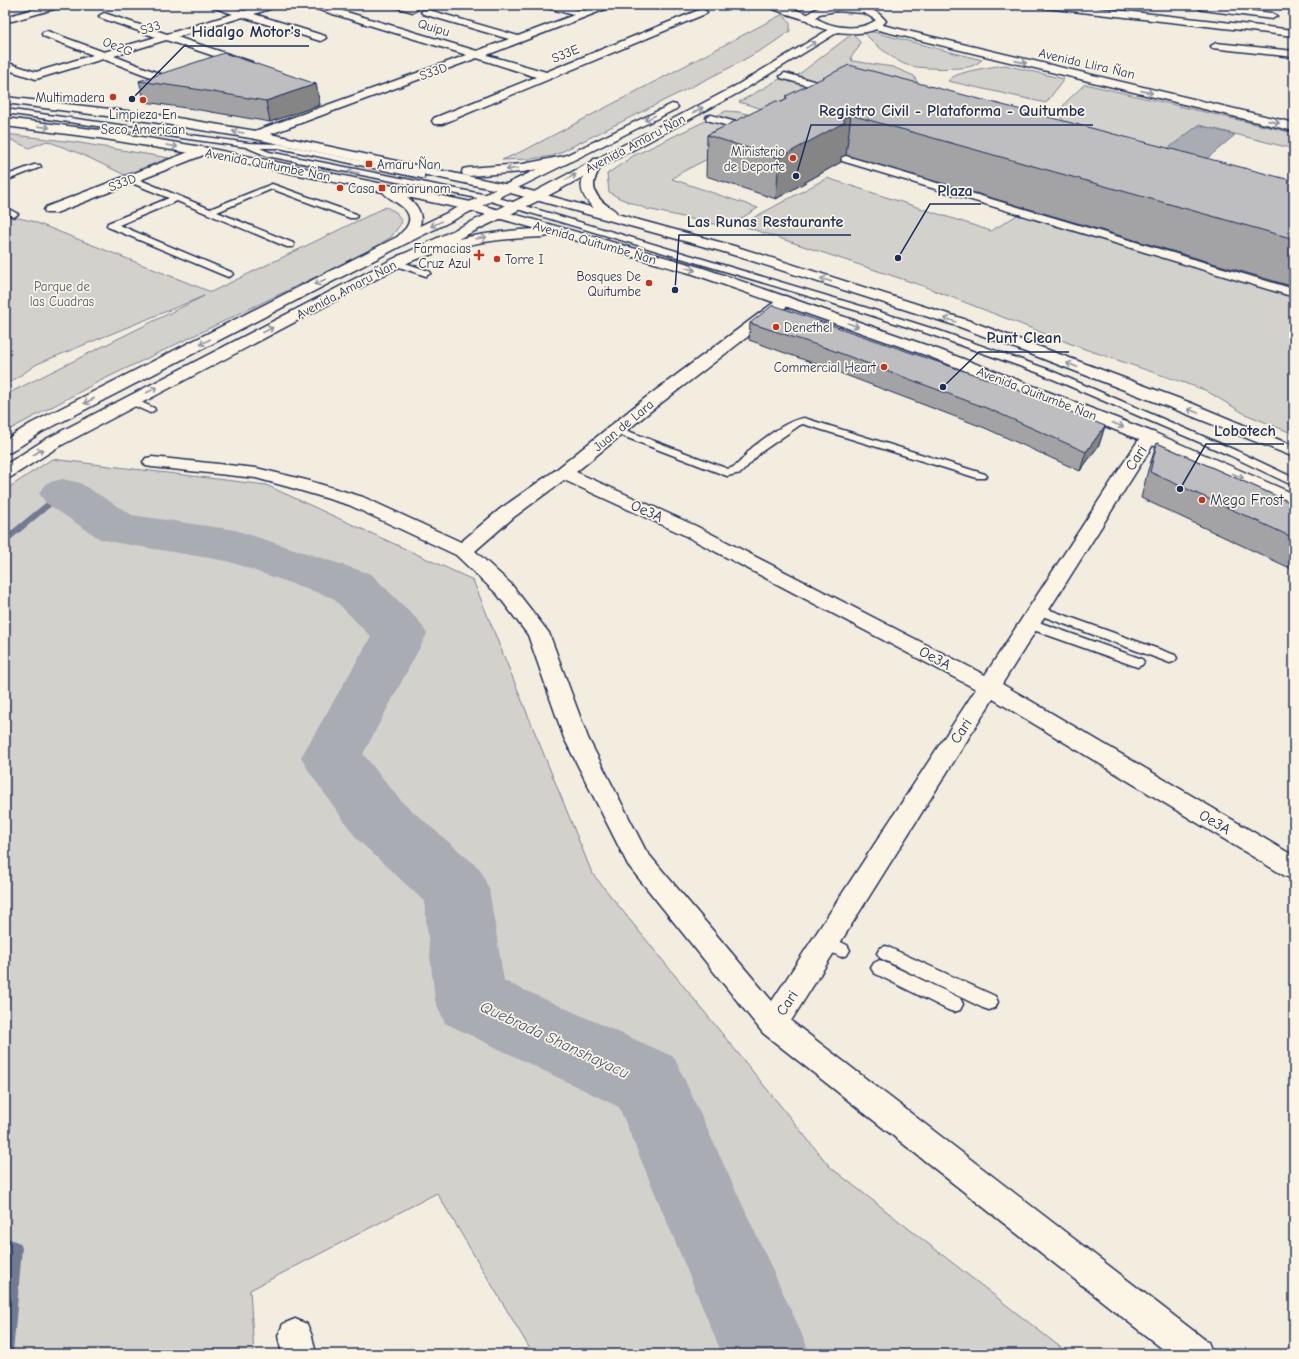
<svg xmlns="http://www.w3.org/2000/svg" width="1299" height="1359" viewBox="0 0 1299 1359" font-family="'Comic Neue',sans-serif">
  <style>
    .green { fill: #d3d1cc; stroke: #778095 }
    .water { fill: #a9acb3; stroke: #707a91 }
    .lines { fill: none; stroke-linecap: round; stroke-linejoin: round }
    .stream { fill: #707a91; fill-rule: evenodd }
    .river { fill: #a9acb3; fill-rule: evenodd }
    .service-casing { stroke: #1b2f5e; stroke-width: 3 }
    .pedestrian-casing { stroke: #1b2f5e; stroke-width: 3 }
    .minor-casing { stroke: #1b2f5e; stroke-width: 3 }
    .tertiary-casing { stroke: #1b2f5e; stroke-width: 3 }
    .secondary-casing { stroke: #1b2f5e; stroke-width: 3 }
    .primary-casing { stroke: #1b2f5e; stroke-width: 3 }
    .service { fill: #fcf5e5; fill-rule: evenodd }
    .pedestrian { fill: #fcf5e5; fill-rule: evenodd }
    .minor { fill: #fcf5e5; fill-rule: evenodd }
    .tertiary { fill: #fcf5e5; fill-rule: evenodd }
    .secondary { fill: #fcf5e5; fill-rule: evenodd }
    .primary { fill: #fcf5e5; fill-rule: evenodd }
    .wall { fill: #a3a3a5; stroke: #1b2f5e }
    .shaded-wall { fill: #858586; stroke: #1b2f5e }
    .building { fill: #bebec0; stroke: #1b2f5e }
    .oneway { stroke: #8c92a2 }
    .poi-dot { fill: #c8321e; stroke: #fcf5e5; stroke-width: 1.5 }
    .labels { text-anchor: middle; stroke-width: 3.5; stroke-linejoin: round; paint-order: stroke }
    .far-street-label { font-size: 13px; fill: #1b2f5e; stroke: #fcf5e5 }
    .far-poi-label { font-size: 13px; fill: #1b2f5e; stroke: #fcf5e5; text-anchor: end }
    .far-park-label { font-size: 13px; fill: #49587a; stroke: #fcf5e5 }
    .street-label { font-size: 15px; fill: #1b2f5e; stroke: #fcf5e5 }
    .poi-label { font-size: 15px; fill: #1b2f5e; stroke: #fcf5e5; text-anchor: start }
    .water-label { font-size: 16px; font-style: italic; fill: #465478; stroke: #fcf5e5 }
    .leader { fill: none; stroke: #1b2f5e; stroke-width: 1.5 }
    .callout-dot { fill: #1b2f5e; stroke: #fcf5e5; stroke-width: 1.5 }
    .callout-label { font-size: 16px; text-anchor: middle; font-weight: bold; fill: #1b2f5e; stroke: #fcf5e5; stroke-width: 3.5; stroke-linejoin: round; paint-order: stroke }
  </style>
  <rect width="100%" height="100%" fill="#f3ede0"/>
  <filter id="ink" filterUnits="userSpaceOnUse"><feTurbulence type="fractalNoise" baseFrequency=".025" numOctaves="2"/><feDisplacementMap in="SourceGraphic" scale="8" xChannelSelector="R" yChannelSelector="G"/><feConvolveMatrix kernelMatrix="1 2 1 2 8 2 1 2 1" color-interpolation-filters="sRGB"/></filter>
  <g filter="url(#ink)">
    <g class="green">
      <polygon points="783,14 790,23 790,31 770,45 731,67 553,156 530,159 502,160 527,149"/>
      <path d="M869,31L982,60C979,62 975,65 972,66C960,70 915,69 904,64C888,56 875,44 863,32Z"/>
      <polygon points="852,34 860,42 859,47 851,57 852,61 893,67 914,76 917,82 914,84 783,115 739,102 785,76 794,78"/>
      <path d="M1005,65L1064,79L1046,103L948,81C955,71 992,67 1005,65Z"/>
      <polygon points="1085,84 1294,133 1294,149 1199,125 1137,172 1071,130 1058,114 1066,102"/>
      <polygon points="726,111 739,112 771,120 760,132 680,173 672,179 758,208 727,227 647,209 619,198 609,192 607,174 633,156"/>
      <polygon points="5,134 74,142 169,158 125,175 81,154 47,141 29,148 5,137"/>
      <polygon points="827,178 991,231 1019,214 1294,294 1294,434 1245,414 1205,390 1079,347 923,286 740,225"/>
      <polygon points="386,207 396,212 402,222 391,237 369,251 98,382 5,432 5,395 204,296 37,364 5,386 5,215 32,221 211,292"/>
      <polygon points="52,459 266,485 473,580 592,873 830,1167 1069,1354 533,1354 437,1193 250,1290 254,1354 5,1354 5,490"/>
    </g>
    <polygon class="water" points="1199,125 1235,135 1178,183 1137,172"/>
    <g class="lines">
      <g class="stream">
        <polygon points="60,491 66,491 67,493 8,542 5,542 5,536"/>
        <polygon points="5,1237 20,1243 22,1248 13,1354 5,1354 5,1286 8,1252 5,1251"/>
      </g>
      <polygon class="river" points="63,479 80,483 132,515 235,530 371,574 419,621 427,634 363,754 403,803 480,869 489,889 504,981 674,1057 797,1323 810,1354 722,1354 619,1107 445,1023 435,1000 424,901 357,839 310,773 301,757 371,637 333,598 227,561 118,543 100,539 46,503 39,493 46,483"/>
      <g class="service-casing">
        <g id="service">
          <polygon points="5,109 248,143 279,144 424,174 424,178 421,178 279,148 260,148 269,152 492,196 864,307 940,331 1047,369 1237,451 1294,478 1294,486 1229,455 1039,373 932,335 858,311 487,200 267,156 246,147 5,113"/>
          <polygon points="34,165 40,165 41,167 5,181 5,176"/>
          <polygon points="127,177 133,177 210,209 272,184 356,214 357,216 356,218 350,218 272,189 217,212 293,243 294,245 293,247 287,247 177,201 119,225 231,272 233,274 231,276 228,277 108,227 107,225 108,223 169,198 127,181"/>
          <polygon points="5,207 18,214 14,217 5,213"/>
          <polygon points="396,260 429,271 431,273 426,276 393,265 391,263 393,261"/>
          <polygon points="132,398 154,408 155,410 150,413 128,403 127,401 128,399"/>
          <path d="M804,418L985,474L987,476L985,478H977L803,424L800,425L761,452L741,473L727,476L612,432L610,430L612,428H620L728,469C739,467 745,454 753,447C766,437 788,420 804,418Z"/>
          <polygon points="1039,606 1175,655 1177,658 1175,661 1170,663 1165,661 1034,613 1032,610 1034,607"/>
          <polygon points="1030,619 1142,659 1144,662 1142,665 1137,667 1132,665 1025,627 1023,624 1025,621"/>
          <polygon points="826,935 847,945 850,950 847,955 841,957 820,947 817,942 820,937"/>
          <polygon points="886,946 995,996 998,1002 995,1008 989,1010 983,1008 880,958 877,953 880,948"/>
          <polygon points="880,960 960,998 963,1004 960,1010 954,1012 948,1010 874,973 871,968 874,963"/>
        </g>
      </g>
      <g class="pedestrian-casing">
        <g id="pedestrian">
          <polygon points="785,73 841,89 842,91 837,94 781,78 780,76"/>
          <polygon points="711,115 761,129 762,131 757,134 707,120 706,118 707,116"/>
          <polygon points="846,156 1294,289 1294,297 842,161 840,159 842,157"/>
        </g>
      </g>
      <g class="minor-casing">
        <g id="minor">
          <polygon points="47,5 63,5 61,7 12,21 5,21 5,14 9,16"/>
          <polygon points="210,5 225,5 244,11 263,5 278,5 276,7 254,14 325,36 326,38 321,41 317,40 243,17 177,37 252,62 253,64 252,66 244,66 166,40 114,56 184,83 186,85 180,88 103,59 36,79 5,69 5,62 36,72 93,55 43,36 42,34 43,32 47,31 104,52 156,37 101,18 99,16 104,13 167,34 233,14 212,7"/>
          <polygon points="308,5 323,5 477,51 509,39 423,14 421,12 423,10 429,10 518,36 574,15 544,7 542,5 559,5 584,11 599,5 613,5 611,7 487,55 546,72 699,10 702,9 707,12 705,14 442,124 434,124 432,121 434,118 536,77 477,58 260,138 252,138 250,135 252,132 467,55 310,7"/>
          <polygon points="393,5 409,5 416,7 418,9 413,12 395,7"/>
          <polygon points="1040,5 1071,5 1294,30 1294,36 1045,8"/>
          <polygon points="1200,5 1272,13 1277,16 1272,19 1203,10 1200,9 1198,7"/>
          <polygon points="1216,43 1294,51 1294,57 1212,48 1211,46"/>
          <polygon points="202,147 206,148 208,151 206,154 56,213 46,213 44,210 46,207"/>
          <path d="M785,296L790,298L793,301L790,304L652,410L576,472L696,526L985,675L1143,433L1149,432L1155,433L1158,437L1002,684L1294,856V879L1285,876L993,699L791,1021L1208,1342L1213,1354H1169L763,1033L628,865L564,738L528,635L497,594L456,555L349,505L292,488L256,478L152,467L146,466L143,462L146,458L152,457L256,468L306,480L363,497L461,542L500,509L557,469L640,402L780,298ZM564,480L682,534L976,689L772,1001L646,851L588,738L549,633L511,584L475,551L514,517Z"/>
          <polygon points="295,1319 307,1324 312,1336 316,1354 282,1354 278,1336 283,1324"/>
        </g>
      </g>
      <g class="tertiary-casing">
        <g id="tertiary">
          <path d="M766,5C784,5 798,10 815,17L816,19L815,21C809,22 776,10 768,7Z"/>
          <polygon points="814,5 836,5 841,8 836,11 816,7"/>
          <polygon points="874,23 1294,123 1294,131 870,28 869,26 870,24"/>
        </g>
      </g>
      <g class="secondary-casing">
        <g id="secondary">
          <path d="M836,5C854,5 874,5 886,21C875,35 854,34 838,32L740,92L542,199L401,266L58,447L11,477L5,478V465L46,439L391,260L532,193L732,88L828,30C820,28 811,25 806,19C809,7 825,7 836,5ZM836,11L864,13L876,20C860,32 831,28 816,18L819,14Z"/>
          <polygon points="672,104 676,105 678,107 676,109 407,243 42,432 11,452 5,453 5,440 30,424 397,237"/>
        </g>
      </g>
      <g class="primary-casing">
        <g id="primary">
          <path d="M5,97L153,114L256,131L509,185L594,208C575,191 580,177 594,159H602L604,162C592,179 588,192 608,206C612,209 616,210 617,214L734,246L970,321L1191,403L1294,446V457L1179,411L960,327L724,252L507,192L256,139L153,122L5,103Z"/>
          <path d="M5,118L99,130L202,147L471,202L703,268L940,350L1155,433L1294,494V507L1143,441L928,356L693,274L550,233L548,236L543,237C513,238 483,241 454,248C436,252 420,259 403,263L398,262L396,259L398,256C443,240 489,231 537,229L469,210L407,197C422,208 426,223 413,236C408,242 405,245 397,243L395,240C398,236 402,232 406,228C419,209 390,202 383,192L202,155L99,138L5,126Z"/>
          <polygon points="564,156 568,157 570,160 568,163 523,172 468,176 463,175 462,172 463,169 468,168 523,164"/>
        </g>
      </g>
      <use href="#service" class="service"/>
      <use href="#pedestrian" class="pedestrian"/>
      <use href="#minor" class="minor"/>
      <use href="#tertiary" class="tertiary"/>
      <use href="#secondary" class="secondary"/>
      <use href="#primary" class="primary"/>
    </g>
    <g class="wall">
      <polygon points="139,81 316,84 320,105 270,122 200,110 145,102"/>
      <polygon points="786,96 1294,181 1294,287 846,155 841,157 841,162 776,199 706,176 707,135 782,102 786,99"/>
      <polygon points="750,323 1105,426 1099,445 1080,471 985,428 827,368 749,340"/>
      <polygon points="1157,443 1294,504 1294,570 1141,498 1148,470"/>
    </g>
    <g class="shaded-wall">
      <polygon points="316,84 320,105 270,122 266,101"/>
      <polygon points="851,115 846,155 841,157 841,162 776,199 779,158 843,118"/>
      <polygon points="1105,426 1099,445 1080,471 1086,452"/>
    </g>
    <g class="building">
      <polygon points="224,53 316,84 266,101 195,89 139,81"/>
      <polygon points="849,65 1294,181 1294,239 851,115 843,118 845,122 779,158 707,135 776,101 782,102 787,99 786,96"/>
      <polygon points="773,305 1013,388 1105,426 1086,452 989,409 829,349 750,323"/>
      <polygon points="1157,443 1294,504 1294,538 1150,472"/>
    </g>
    <defs><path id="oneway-shaft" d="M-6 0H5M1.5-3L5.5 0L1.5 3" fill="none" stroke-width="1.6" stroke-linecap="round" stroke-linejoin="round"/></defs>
    <g class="oneway">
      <use href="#oneway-shaft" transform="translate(811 45) rotate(-31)"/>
      <use href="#oneway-shaft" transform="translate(1021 62) rotate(13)"/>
      <use href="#oneway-shaft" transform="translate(1147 92) rotate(13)"/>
      <use href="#oneway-shaft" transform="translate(698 110) rotate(-28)"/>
      <use href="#oneway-shaft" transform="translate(650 118) rotate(154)"/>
      <use href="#oneway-shaft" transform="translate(1274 122) rotate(13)"/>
      <use href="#oneway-shaft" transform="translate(44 127) rotate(7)"/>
      <use href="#oneway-shaft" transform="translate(238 132) rotate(-171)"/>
      <use href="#oneway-shaft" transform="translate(172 146) rotate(9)"/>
      <use href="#oneway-shaft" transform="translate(512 169) rotate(173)"/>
      <use href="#oneway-shaft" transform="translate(353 172) rotate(-169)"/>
      <use href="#oneway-shaft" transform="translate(571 177) rotate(-28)"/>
      <use href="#oneway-shaft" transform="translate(436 224) rotate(154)"/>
      <use href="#oneway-shaft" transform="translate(481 238) rotate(-8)"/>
      <use href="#oneway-shaft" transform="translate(690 269) rotate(16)"/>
      <use href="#oneway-shaft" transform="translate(826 280) rotate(-162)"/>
      <use href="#oneway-shaft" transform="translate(320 282) rotate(153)"/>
      <use href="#oneway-shaft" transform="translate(950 320) rotate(-162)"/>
      <use href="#oneway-shaft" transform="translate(853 325) rotate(19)"/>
      <use href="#oneway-shaft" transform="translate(268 330) rotate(-28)"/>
      <use href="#oneway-shaft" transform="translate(205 342) rotate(153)"/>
      <use href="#oneway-shaft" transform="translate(1072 365) rotate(-159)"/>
      <use href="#oneway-shaft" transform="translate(152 390) rotate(-28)"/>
      <use href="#oneway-shaft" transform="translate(89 401) rotate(153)"/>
      <use href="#oneway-shaft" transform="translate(1193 411) rotate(-157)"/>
      <use href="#oneway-shaft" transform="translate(1118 425) rotate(21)"/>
      <use href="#oneway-shaft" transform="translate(38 452) rotate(-33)"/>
      <use href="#oneway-shaft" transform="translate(1238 476) rotate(24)"/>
    </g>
  </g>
  <g class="poi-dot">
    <circle cx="113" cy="97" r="4"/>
    <circle cx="143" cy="100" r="4"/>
    <circle cx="793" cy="158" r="4"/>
    <rect x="365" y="160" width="8" height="8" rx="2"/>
    <circle cx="340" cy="188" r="4"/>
    <rect x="378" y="184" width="8" height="8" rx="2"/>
    <path d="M477 249h4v4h4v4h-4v4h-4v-4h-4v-4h4z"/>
    <circle cx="497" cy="259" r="4"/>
    <circle cx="649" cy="283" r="4"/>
    <circle cx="776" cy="327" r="4"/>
    <circle cx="884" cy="367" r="4"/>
    <circle cx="1202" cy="500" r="4"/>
  </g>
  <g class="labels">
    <g class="far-street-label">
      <text transform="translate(150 27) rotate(-17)" y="5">S33</text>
      <text transform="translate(434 27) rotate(17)" y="5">Quipu</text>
      <text transform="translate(118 46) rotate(21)" y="5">Oe2G</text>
      <text transform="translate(565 53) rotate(-22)" y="5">S33E</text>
      <text transform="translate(1087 63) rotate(13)" y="5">Avenida Llira Ñan</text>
      <text transform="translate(433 71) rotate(-20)" y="5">S33D</text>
      <text transform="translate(635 143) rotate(-28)" y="5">Avenida Amaru Ñan</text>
      <text transform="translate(268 164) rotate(11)" y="5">Avenida Quitumbe Ñan</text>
      <text transform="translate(122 182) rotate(-21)" y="5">S33D</text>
      <text transform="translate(595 242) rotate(16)" y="5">Avenida Quitumbe Ñan</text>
      <text transform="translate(346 289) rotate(-28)" y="5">Avenida Amaru Ñan</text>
      <text transform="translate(1037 393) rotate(21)" y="5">Avenida Quitumbe Ñan</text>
      <text transform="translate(623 425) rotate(-39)" y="5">Juan de Lara</text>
    </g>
    <g class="far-poi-label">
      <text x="105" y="102">Multimadera</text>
      <text x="143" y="119" text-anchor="middle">Limpieza En<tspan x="143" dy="15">Seco American</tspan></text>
      <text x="785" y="156">Ministerio<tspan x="785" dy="15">de Deporte</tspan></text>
      <text x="377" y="169" text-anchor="start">Amaru Ñan</text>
      <text x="348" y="193" text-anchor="start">Casa</text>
      <text x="390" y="193" text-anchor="start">amarunam</text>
      <text x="471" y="253">Farmacias<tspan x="471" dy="15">Cruz Azul</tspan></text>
      <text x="505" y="264" text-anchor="start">Torre I</text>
      <text x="641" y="281">Bosques De<tspan x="641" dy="15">Quitumbe</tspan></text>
      <text x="784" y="332" text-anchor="start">Denethel</text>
      <text x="876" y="372">Commercial Heart</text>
    </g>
    <g class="far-park-label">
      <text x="62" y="291">Parque de<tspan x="62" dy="15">las Cuadras</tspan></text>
    </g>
    <g class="street-label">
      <text transform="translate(1136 458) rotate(-57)" y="5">Cari</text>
      <text transform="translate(647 511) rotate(24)" y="5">Oe3A</text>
      <text transform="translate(935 658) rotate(28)" y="5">Oe3A</text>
      <text transform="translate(961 731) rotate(-57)" y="5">Cari</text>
      <text transform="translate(1215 822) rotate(31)" y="5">Oe3A</text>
      <text transform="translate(787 1003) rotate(-57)" y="5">Cari</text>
    </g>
    <g class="poi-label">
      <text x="1210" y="505">Mega Frost</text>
    </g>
    <g class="water-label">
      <text transform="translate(555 1039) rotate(25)" y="6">Quebrada Shanshayacu</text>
    </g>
  </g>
  <path class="leader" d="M132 99L184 46H309M796 176L811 125H1093M898 258L930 204H981M675 290L679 235H851M943 387L979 352H1069M1180 489L1206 444H1284"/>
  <g class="callout-dot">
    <circle cx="132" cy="99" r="4"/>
    <circle cx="796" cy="176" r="4"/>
    <circle cx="898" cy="258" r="4"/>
    <circle cx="675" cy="290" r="4"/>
    <circle cx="943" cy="387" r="4"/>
    <circle cx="1180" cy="489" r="4"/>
  </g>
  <g class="callout-label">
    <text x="246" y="37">Hidalgo Motor's</text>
    <text x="952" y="116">Registro Civil - Plataforma - Quitumbe</text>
    <text x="955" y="196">Plaza</text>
    <text x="765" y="227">Las Runas Restaurante</text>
    <text x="1024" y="343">Punt Clean</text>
    <text x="1245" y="436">Lobotech</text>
  </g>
  <rect width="1299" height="1359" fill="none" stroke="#fcf5e5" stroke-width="20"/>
  <rect x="10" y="10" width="1279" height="1339" fill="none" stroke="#1b2f5e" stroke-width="1.5" filter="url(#ink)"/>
</svg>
